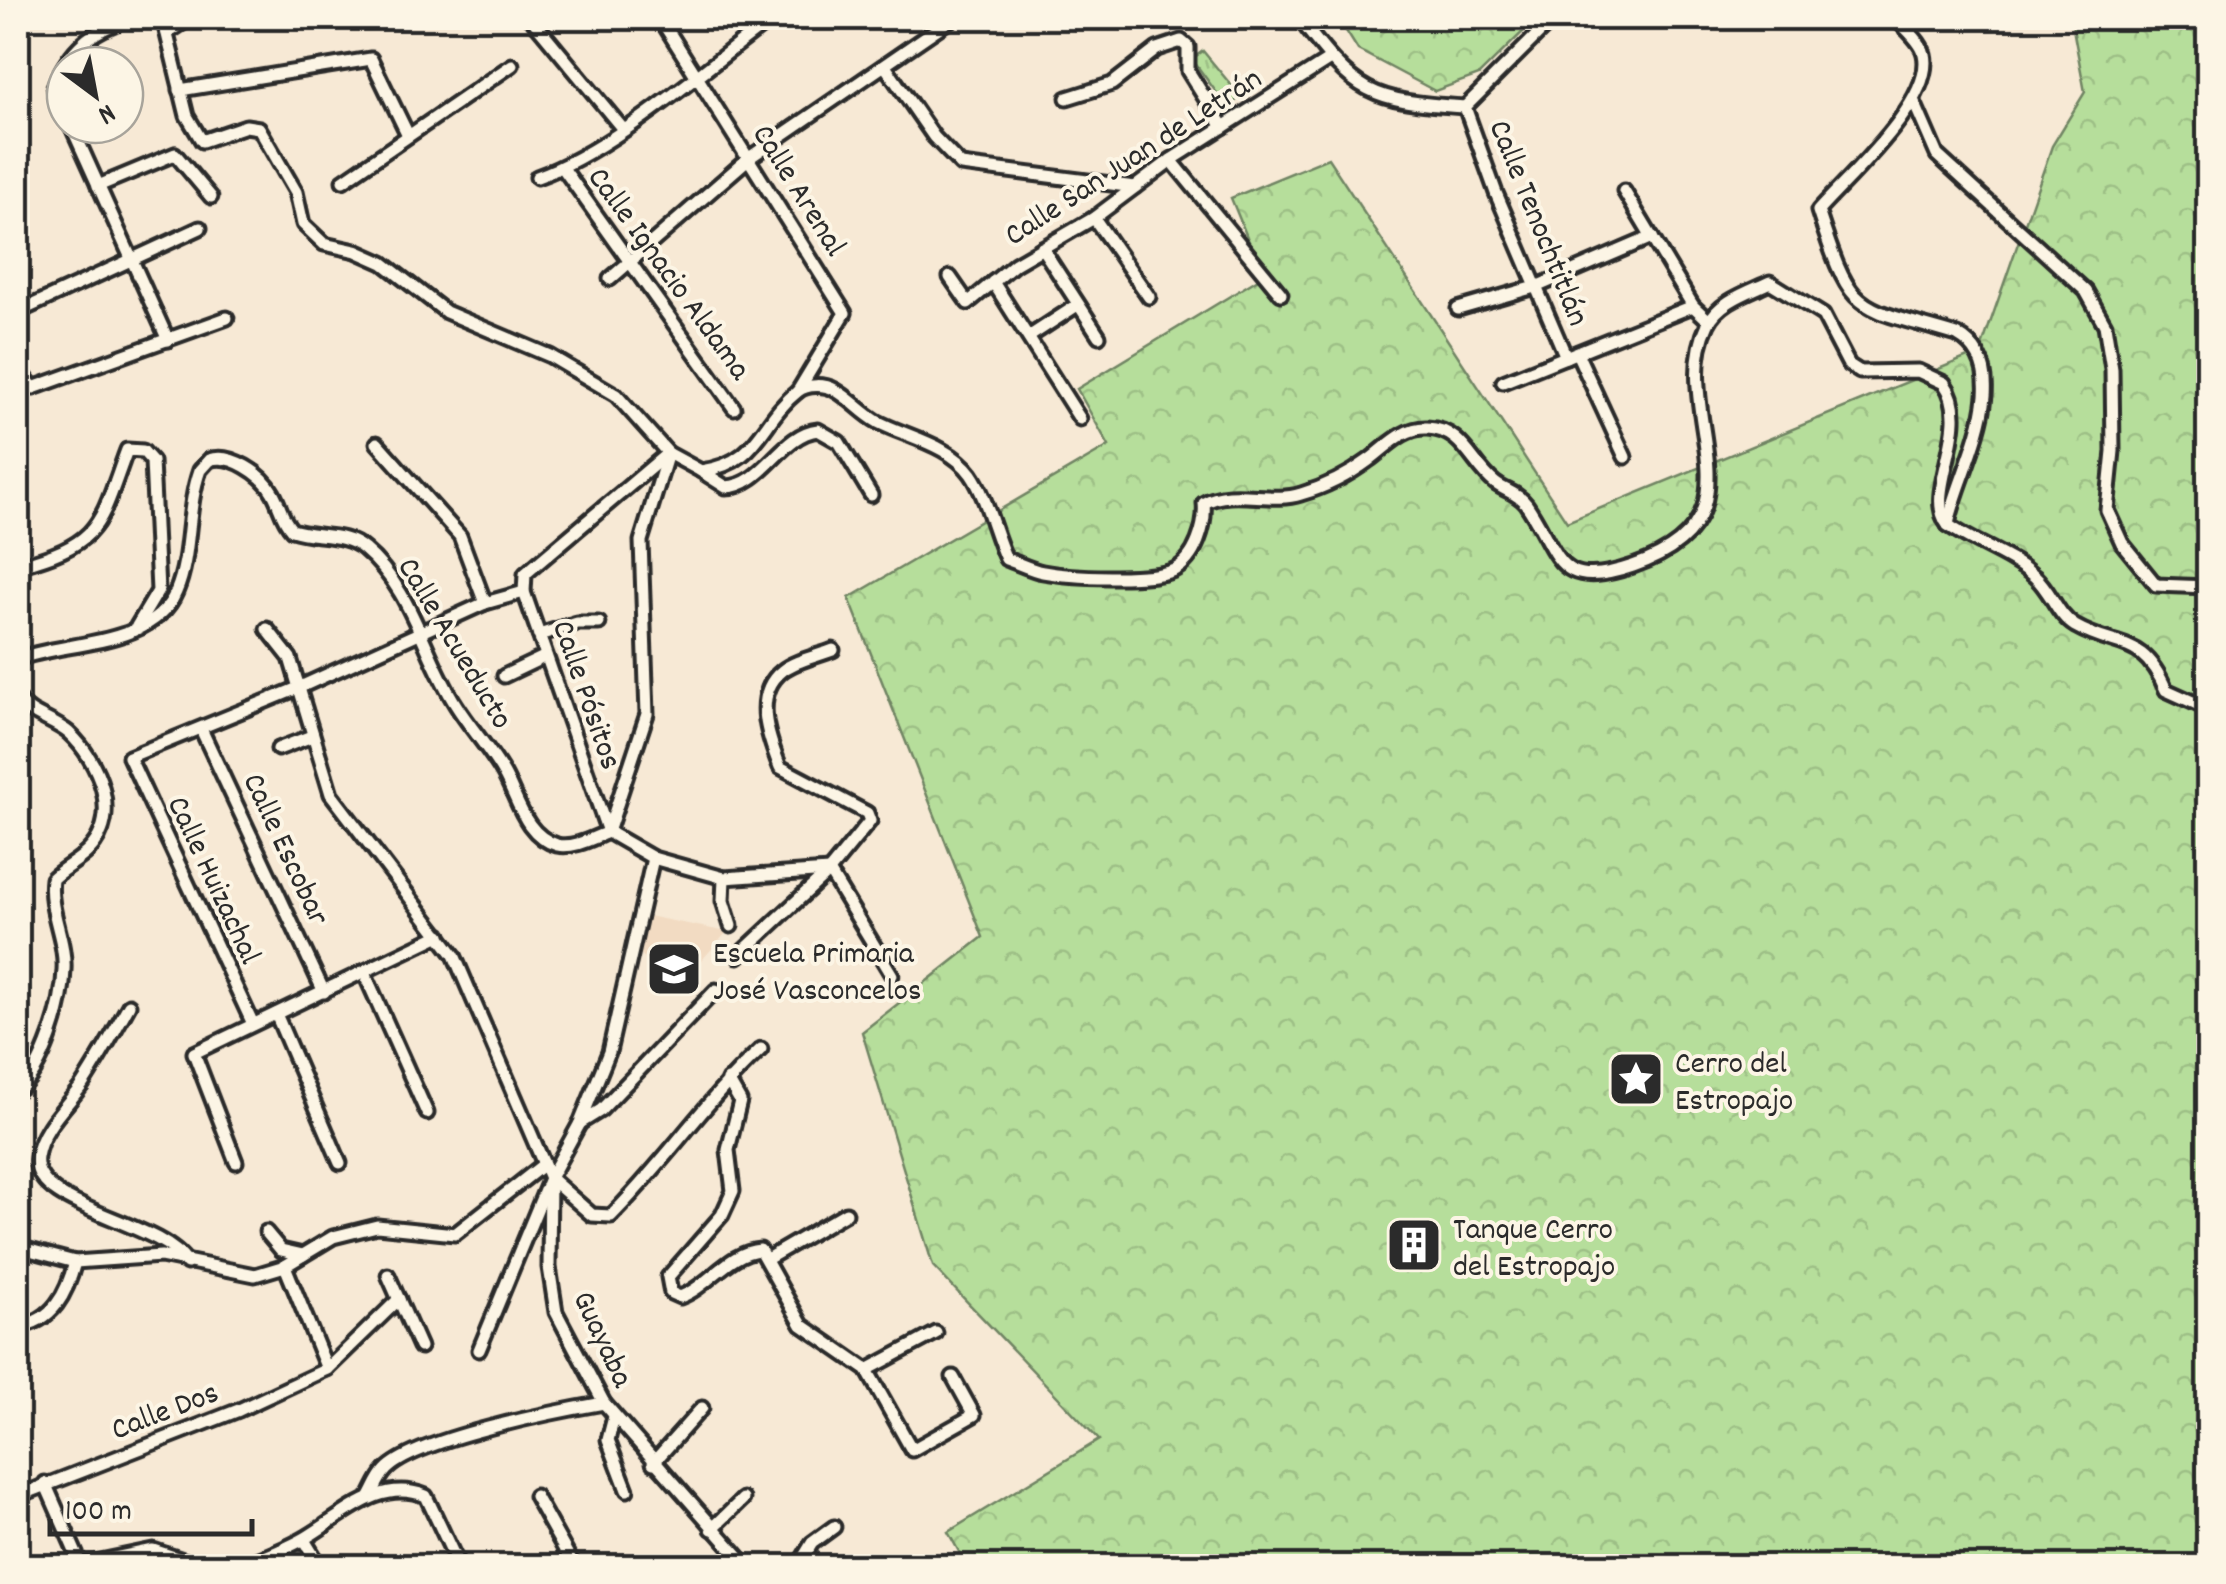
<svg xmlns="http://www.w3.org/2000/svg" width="2226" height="1584" viewBox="0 0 2226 1584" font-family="Dekko,sans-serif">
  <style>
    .built { fill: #f2dbc2 }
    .grass { fill: url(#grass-tufts); stroke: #708463; stroke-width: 2.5 }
    .forest { fill: url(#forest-crowns); stroke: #708463; stroke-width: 2.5 }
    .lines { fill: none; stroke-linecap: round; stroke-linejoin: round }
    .minor-casing { stroke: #2b2b2b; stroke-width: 19 }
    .minor { stroke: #fcf5e5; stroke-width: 11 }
    .labels { text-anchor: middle; stroke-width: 8; stroke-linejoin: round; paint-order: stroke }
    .street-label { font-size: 32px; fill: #2b2b2b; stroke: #fcf5e5 }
    .poi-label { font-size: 32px; fill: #2b2b2b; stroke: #fcf5e5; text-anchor: start }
  </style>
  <defs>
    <pattern id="grass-tufts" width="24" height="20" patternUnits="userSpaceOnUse" patternTransform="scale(2.5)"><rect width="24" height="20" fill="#b6de9b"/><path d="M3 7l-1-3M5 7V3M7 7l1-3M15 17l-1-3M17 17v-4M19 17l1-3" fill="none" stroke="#9dbf86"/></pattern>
    <pattern id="forest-crowns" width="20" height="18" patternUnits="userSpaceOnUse" patternTransform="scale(2.5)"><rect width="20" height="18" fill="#b6de9b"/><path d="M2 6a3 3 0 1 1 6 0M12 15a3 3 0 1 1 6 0" fill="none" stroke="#9dbf86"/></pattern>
  </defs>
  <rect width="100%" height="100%" fill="#f7e9d5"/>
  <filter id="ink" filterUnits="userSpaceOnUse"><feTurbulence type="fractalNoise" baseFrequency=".01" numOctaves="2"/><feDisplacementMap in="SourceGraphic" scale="20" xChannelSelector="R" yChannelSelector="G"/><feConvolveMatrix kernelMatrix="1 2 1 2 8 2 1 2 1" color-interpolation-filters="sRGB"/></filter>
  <g filter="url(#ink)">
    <polygon class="built" points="643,915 727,932 675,990 635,948"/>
    <polygon class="grass" points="1203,51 1241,97 1227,107 1192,59"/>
    <g class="forest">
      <polygon points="1338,18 1537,18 1479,75 1435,91 1358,50"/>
      <polygon points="2071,18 2208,18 2208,1566 967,1566 948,1532 1099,1440 933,1266 862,1032 983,937 849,598 1109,446 1077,389 1263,276 1231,198 1328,158 1567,522 1980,352 2052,146 2085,92"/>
    </g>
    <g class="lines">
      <g class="minor-casing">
        <g id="minor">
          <polyline points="163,18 187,116 202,141 246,126 259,128 296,192 303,224 324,244 356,251 383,263 446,312 550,356 616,395 668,453 641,541 647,714 608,832"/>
          <polyline points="531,18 622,128"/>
          <polyline points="660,18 845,313 798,391"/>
          <path d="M1299,18C1356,94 1370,101 1465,107"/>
          <path d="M1895,18C1904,27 1921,41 1924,54C1935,100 1848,177 1818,211C1853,319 1854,304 1957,335C2022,371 1956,474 1948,525C1975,544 2011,555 2035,577C2051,591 2057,615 2075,626C2119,651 2142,634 2166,690L2197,704"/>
          <polyline points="167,33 190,18"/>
          <polyline points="885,66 934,137 961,165 1135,187"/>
          <polyline points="180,90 371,59 407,133"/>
          <polyline points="1067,98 1112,84 1157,49 1181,41 1188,47 1188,71 1223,127"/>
          <polyline points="1914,102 1937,155 2086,291 2105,325 2112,369 2113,451 2107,510 2122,543 2156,585 2208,587"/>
          <polyline points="1465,107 1496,193 1566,357"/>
          <polyline points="1465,107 1554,18"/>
          <path d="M65,112L54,87C70,48 90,31 131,18"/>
          <polyline points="71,125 168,340"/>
          <polyline points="1171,160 1281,294"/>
          <polyline points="563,168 734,408"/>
          <path d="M537,177C614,150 706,67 773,18"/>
          <polyline points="343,181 512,65"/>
          <polyline points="98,186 175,154 211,197"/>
          <polyline points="1624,191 1693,306 1709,321"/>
          <polyline points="1094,218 1149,297"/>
          <polyline points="1042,248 1099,336"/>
          <polyline points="950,277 968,303 1015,264 1094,218 1171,160 1330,59"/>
          <polyline points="610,279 749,158 953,18"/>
          <polyline points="993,282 1080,419"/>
          <polyline points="1458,309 1538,286 1652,237"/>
          <polyline points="18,312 200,228"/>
          <polyline points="1030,336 1076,306"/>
          <polyline points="1577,353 1625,457"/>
          <polyline points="19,368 33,388 227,318"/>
          <polyline points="1503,382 1693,306"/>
          <polyline points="377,443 460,536 485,603"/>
          <path d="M701,471L726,487C764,486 781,434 818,430L839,442L871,495"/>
          <path d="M18,566C103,543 99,525 127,450L143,451L152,461L158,591L137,626"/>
          <polyline points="267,629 290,658 331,794 454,955 550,1178 549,1267 556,1312 604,1403 747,1566"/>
          <polyline points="539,635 577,623 599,623"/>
          <path d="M18,659C65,641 153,647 176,592C192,555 186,509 200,470L209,460C230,452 263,474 273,493C281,507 281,518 292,530C315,538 345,532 364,549C413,590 423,654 456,705C471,729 490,749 504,774C518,799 525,836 557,845C573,849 593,838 608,832"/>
          <polyline points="504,676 546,656"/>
          <path d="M18,699C29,715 54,720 69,733C99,761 122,815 89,850C79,861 63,868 52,879C48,911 66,939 64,970C63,1004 44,1070 18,1090"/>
          <polyline points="201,729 324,992"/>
          <polyline points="278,749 312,736"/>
          <path d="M608,832L524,592L525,574L668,453L701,471C760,463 759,422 798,391C807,384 825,384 835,390C850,398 862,413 878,422C907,437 950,445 971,474C987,497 994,533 1006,559C1018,563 1031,570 1043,572C1069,577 1150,581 1174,570C1196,559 1206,525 1204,503C1233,487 1270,504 1301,494C1325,487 1349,475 1369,460C1387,447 1403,427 1427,428C1463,429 1471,464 1495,483C1505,491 1518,493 1526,504C1560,553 1554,593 1633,566C1773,519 1666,410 1708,324C1719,301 1749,292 1770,282L1823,315L1849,365L1860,372L1918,371L1944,383C1975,425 1922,493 1948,525"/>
          <polyline points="608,832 653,858 724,878 829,871"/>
          <polyline points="829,871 892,975"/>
          <polyline points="724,878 723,901 731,926"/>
          <path d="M738,956L829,871L870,821L867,813L780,767C769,739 752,695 782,671C794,661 818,656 833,650"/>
          <polyline points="364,972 427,1113"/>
          <path d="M129,1005C114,1032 99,1059 82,1085C66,1107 41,1129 37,1157C29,1208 160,1220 187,1263"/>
          <polyline points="276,1014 340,1163"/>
          <polyline points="253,1024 129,757 298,688 485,603 524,592"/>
          <path d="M728,1080L740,1101L728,1150L733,1191L722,1215L668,1277L671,1293L680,1297C708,1287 729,1252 760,1250L802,1325L867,1370L912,1450L974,1415L953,1377"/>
          <polyline points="580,1123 601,1110 716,990"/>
          <polyline points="236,1162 194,1053 440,935"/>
          <path d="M550,1178L592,1215L611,1216C664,1163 706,1100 761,1049"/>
          <polyline points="266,1232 281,1250 303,1255"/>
          <polyline points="18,1247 75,1262 161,1256 255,1275 285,1266 333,1237 377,1226 455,1234 544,1164"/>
          <polyline points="767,1259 846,1213"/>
          <polyline points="285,1266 327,1369"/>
          <polyline points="388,1275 420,1347"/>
          <path d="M18,1326C53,1322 67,1293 75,1262"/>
          <polyline points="479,1350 550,1178 580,1123 609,1052 653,858"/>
          <polyline points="867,1370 936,1333"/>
          <polyline points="614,1417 608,1440 627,1490"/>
          <polyline points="653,1463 702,1408"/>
          <polyline points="45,1483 81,1565"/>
          <polyline points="18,1496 239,1410 327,1369 399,1299"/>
          <polyline points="535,1496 574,1566"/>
          <path d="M370,1497C375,1488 379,1477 386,1470C415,1439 558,1411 604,1403"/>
          <polyline points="712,1529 743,1499"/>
          <polyline points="304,1540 320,1566"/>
          <polyline points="800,1563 812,1543 834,1527"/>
          <polyline points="81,1565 153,1550 201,1566"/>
          <path d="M243,1566C264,1557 287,1549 307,1537C344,1515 381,1477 426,1496L459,1566"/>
        </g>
      </g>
      <use href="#minor" class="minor"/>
    </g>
  </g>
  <defs>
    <g id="school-square" transform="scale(2.875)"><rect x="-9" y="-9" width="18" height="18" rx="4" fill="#2b2b2b" stroke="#fcf5e5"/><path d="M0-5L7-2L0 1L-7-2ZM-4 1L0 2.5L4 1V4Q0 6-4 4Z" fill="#fff"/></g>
    <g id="sight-square" transform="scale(2.875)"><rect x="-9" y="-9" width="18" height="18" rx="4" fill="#2b2b2b" stroke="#fcf5e5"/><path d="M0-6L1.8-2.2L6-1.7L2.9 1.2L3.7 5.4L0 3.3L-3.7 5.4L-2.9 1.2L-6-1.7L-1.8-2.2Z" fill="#fff"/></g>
    <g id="building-square" transform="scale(2.875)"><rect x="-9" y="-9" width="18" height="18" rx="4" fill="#2b2b2b" stroke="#fcf5e5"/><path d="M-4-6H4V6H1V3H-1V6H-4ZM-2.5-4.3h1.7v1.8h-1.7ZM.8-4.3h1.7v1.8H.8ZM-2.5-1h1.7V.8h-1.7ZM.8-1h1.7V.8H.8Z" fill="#fff"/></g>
  </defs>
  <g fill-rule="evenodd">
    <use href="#school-square" x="674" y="969"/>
    <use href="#sight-square" x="1636" y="1079"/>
    <use href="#building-square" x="1414" y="1245"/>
  </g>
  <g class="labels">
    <g class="street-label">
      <text transform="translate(1132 155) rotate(-33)" y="11">Calle San Juan de Letrán</text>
      <text transform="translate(801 189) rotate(58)" y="11">Calle Arenal</text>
      <text transform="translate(1541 222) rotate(68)" y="11">Calle Tenochtitlán</text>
      <text transform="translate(671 272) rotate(54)" y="11">Calle Ignacio Aldama</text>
      <text transform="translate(457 642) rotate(59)" y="11">Calle Acueducto</text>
      <text transform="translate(589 694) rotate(71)" y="11">Calle Pósitos</text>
      <text transform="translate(288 848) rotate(65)" y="11">Calle Escobar</text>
      <text transform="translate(216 879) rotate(65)" y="11">Calle Huizachal</text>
      <text transform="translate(605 1338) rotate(65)" y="11">Guayaba</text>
      <text transform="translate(164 1409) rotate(-21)" y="11">Calle Dos</text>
    </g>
    <g class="poi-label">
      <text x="713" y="962">Escuela Primaria<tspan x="713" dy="37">José Vasconcelos</tspan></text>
      <text x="1675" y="1072">Cerro del<tspan x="1675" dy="37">Estropajo</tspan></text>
      <text x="1453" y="1238">Tanque Cerro<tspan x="1453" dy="37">del Estropajo</tspan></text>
    </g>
  </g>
  <rect width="2226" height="1584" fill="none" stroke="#fcf5e5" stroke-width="60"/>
  <rect x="30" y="30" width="2166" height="1524" fill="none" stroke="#2b2b2b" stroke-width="4" filter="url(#ink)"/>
  <g transform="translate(95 95) rotate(148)"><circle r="48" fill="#fcf5e5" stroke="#a8a49b" stroke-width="2.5"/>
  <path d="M0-8L18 38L0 25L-18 38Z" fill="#2b2b2b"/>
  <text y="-15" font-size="28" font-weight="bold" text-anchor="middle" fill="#2b2b2b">N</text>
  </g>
  <path d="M50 1519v15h202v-15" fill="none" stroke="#2b2b2b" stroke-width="5"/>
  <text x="65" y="1519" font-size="30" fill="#2b2b2b" stroke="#fcf5e5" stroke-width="8" paint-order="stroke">100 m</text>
</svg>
